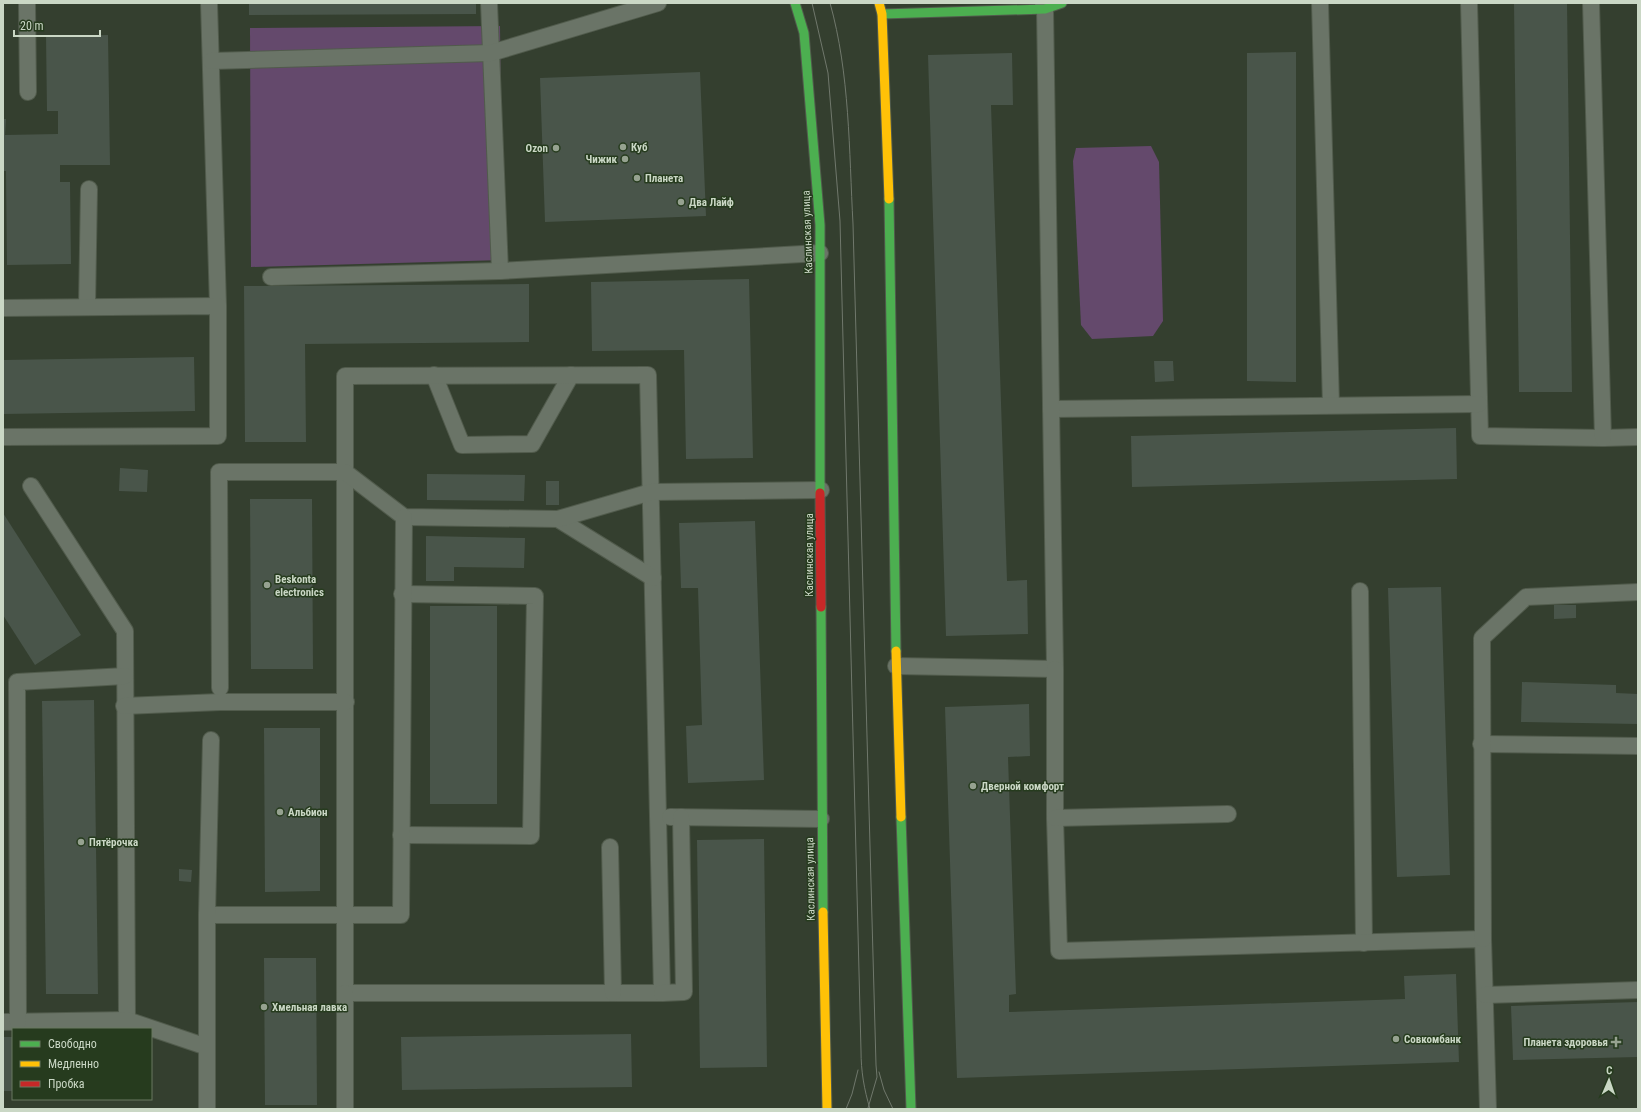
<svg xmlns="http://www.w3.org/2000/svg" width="1641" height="1112" viewBox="0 0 1641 1112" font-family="'Roboto Condensed',sans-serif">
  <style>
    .green { fill: #64496c }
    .building { fill: #49554a }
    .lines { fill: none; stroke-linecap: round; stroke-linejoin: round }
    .lane-casing { stroke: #515b4c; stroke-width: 18 }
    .fast-casing { stroke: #515b4c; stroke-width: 11 }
    .slow-casing { stroke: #515b4c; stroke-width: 11 }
    .jam-casing { stroke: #515b4c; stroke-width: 11 }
    .lane { stroke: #6a7467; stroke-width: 16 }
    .fast { stroke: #4caf50; stroke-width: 9 }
    .slow { stroke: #ffc107; stroke-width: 9 }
    .jam { stroke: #c62828; stroke-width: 9 }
    .tram { stroke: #70786c; stroke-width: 1 }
    .poi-dot { fill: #96a290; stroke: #263b1e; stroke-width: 1.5 }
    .labels { text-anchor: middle; stroke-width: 3; stroke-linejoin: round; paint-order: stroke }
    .poi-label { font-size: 11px; font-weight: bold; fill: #cad7c5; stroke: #263b1e; text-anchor: start }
    .street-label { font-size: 11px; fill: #cad7c5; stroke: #263b1e }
  </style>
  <rect width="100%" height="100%" fill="#343f2f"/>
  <g class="green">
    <polygon points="500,26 503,260 251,267 250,28"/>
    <polygon points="1151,146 1159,162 1163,321 1153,336 1092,339 1081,325 1073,161 1076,148"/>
  </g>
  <g class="building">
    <polygon points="249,3 476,3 476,14 249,15"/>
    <polygon points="1514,3 1567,3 1572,392 1519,392"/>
    <polygon points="108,35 110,165 60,165 60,182 70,182 71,264 7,265 6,171 3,171 3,119 6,119 5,135 58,134 58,111 47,111 46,36"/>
    <polygon points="1296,52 1296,382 1247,381 1247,53"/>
    <polygon points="1012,53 1013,105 991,105 1007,581 1027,580 1028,634 946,636 928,55"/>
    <polygon points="700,72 706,216 545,222 540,78"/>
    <polygon points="749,279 753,458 686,459 684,350 592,351 591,282"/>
    <polygon points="529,284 529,342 305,344 306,442 245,442 244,286"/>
    <polygon points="194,357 195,411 3,414 3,360"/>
    <polygon points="1154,361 1173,361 1174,381 1155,382"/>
    <polygon points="1456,428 1457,479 1132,487 1131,436"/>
    <polygon points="120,468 148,470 147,492 119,491"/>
    <polygon points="427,474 525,475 524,501 427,500"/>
    <rect x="546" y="481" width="13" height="24"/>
    <polygon points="250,499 312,499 313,669 251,669"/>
    <polygon points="3,513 81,635 35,665 3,615"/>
    <polygon points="755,521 764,780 688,783 686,726 702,725 698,588 681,588 679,523"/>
    <polygon points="426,536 525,538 524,568 454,567 454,581 426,581"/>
    <polygon points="1441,587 1450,875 1397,877 1388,588"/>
    <polygon points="1554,605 1576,605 1576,618 1554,619"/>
    <rect x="430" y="606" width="67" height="198"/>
    <polygon points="1522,682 1616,685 1616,693 1638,694 1638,724 1521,722"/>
    <polygon points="94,700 98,994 46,994 42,701"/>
    <polygon points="1029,704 1030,756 1008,757 1016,994 1009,995 1009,1012 1405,999 1404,976 1456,974 1459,1062 957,1078 945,707"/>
    <polygon points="264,728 320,728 320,891 265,892"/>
    <polygon points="764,839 767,1067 700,1068 697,840"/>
    <polygon points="179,869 192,870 191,882 179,881"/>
    <polygon points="264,958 316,958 317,1105 265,1105"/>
    <polygon points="1638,1002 1638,1057 1513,1060 1511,1006"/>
    <polygon points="631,1034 632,1087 402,1090 401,1037"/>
    <rect x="3" y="1037" width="10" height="54"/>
  </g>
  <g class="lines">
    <g class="lane-casing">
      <g id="lane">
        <polyline points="27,3 28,92"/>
        <polyline points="209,3 218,306"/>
        <polyline points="489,3 500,271"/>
        <polyline points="1320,3 1331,405"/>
        <polyline points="1469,3 1480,436 1603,438 1638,437"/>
        <polyline points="1591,3 1603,438"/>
        <polyline points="211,61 491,53 658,3"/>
        <polyline points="271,277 500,271 820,253"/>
        <polyline points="87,307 89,189"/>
        <polyline points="3,308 218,306 218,436 3,437"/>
        <polyline points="434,375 462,445 532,444 571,375"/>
        <polygon points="648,375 662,993 345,993 345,376"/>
        <polyline points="1051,409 1479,404"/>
        <polyline points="31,486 125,631 127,1020"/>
        <polyline points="558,519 653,578"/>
        <polyline points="1360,591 1364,943"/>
        <polyline points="896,666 1055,669 1045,9 1043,3"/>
        <polyline points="1055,669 1055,818 1059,951 1483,939 1488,1109"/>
        <polyline points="220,688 219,472 345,472 404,517 558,519 651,492 821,490"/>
        <polyline points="124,706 220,702 346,702"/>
        <polyline points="1481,744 1638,746"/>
        <polyline points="670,817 821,819"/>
        <polyline points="1055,818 1228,814"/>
        <polyline points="401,835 531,836 535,596 402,594"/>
        <polyline points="610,847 613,993"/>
        <polyline points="207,915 401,915 404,517"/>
        <polyline points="1483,939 1482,638 1526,597 1638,592"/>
        <polyline points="345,993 345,1109"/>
        <polyline points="662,993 684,992 681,817"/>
        <polyline points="1485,995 1638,990"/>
        <polyline points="3,1022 127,1020 207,1047"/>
        <polyline points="18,1022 17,682 125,676"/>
        <polyline points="207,1109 207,915 211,740"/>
      </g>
    </g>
    <g class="fast-casing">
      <g id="fast">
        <polyline points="795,3 804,33 820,225 820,493"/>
        <polyline points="882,14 1045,9 1062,3"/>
        <polyline points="889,199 896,651"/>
        <polyline points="821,607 823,912"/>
        <polyline points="901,817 911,1109"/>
      </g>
    </g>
    <g class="slow-casing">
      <g id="slow">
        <polyline points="879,3 882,14 889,199"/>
        <polyline points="896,651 901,817"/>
        <polyline points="823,912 827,1109"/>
      </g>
    </g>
    <g class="jam-casing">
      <polyline id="jam" points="820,493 821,607"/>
    </g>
    <use href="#lane" class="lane"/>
    <use href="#fast" class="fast"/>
    <use href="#slow" class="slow"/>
    <use href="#jam" class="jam"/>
    <g class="tram">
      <path d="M812,3L828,73L840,221L861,1051C861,1071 864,1089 870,1109"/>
      <path d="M830,3C850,74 849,151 853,224L876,1065L877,1077L868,1108"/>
      <polyline points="879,1072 884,1090 893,1109"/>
      <polyline points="846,1109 852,1094 858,1070"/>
    </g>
  </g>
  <g class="poi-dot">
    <circle cx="623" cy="147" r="4"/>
    <circle cx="556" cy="148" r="4"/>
    <circle cx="625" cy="159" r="4"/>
    <circle cx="637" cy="178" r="4"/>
    <circle cx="681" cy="202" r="4"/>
    <circle cx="267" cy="585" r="4"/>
    <circle cx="973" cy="786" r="4"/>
    <circle cx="280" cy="812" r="4"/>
    <circle cx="81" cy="842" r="4"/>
    <circle cx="264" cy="1007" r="4"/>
    <circle cx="1396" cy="1039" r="4"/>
    <path d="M1614 1036h4v4h4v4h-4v4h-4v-4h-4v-4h4z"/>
  </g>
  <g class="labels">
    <g class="poi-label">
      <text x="631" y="151">Куб</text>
      <text x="548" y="152" text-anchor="end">Ozon</text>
      <text x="617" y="163" text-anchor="end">Чижик</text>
      <text x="645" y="182">Планета</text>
      <text x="689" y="206">Два Лайф</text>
      <text x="275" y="583">Beskonta<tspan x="275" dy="13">electronics</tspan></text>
      <text x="981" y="790">Дверной комфорт</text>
      <text x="288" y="816">Альбион</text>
      <text x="89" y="846">Пятёрочка</text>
      <text x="272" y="1011">Хмельная лавка</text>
      <text x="1404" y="1043">Совкомбанк</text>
      <text x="1608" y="1046" text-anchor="end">Планета здоровья</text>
    </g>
    <g class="street-label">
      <text transform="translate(807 232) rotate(-92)" y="4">Каслинская улица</text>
      <text transform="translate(809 555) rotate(-90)" y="4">Каслинская улица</text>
      <text transform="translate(810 879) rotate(-91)" y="4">Каслинская улица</text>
    </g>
  </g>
  <rect width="1641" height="1112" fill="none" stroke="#cad7c5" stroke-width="8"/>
  <rect x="12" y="1028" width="140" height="72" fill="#263b1e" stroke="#687961"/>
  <rect x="20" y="1041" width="20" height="6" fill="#4caf50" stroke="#687961"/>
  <text x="48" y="1048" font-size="12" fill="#cad7c5">Свободно</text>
  <rect x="20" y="1061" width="20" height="6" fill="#ffc107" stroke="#687961"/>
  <text x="48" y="1068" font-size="12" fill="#cad7c5">Медленно</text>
  <rect x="20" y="1081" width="20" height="6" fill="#c62828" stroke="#687961"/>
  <text x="48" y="1088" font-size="12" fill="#cad7c5">Пробка</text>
  <g transform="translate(1609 1080) rotate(2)" stroke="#263b1e" stroke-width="3" paint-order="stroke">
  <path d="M0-3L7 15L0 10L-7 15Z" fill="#cad7c5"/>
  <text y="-6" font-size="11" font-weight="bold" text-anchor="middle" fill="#cad7c5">С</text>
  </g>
  <path d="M14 30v6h86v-6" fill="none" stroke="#cad7c5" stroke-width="2"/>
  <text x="20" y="30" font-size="12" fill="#cad7c5" stroke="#263b1e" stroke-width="3" paint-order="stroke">20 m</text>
</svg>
